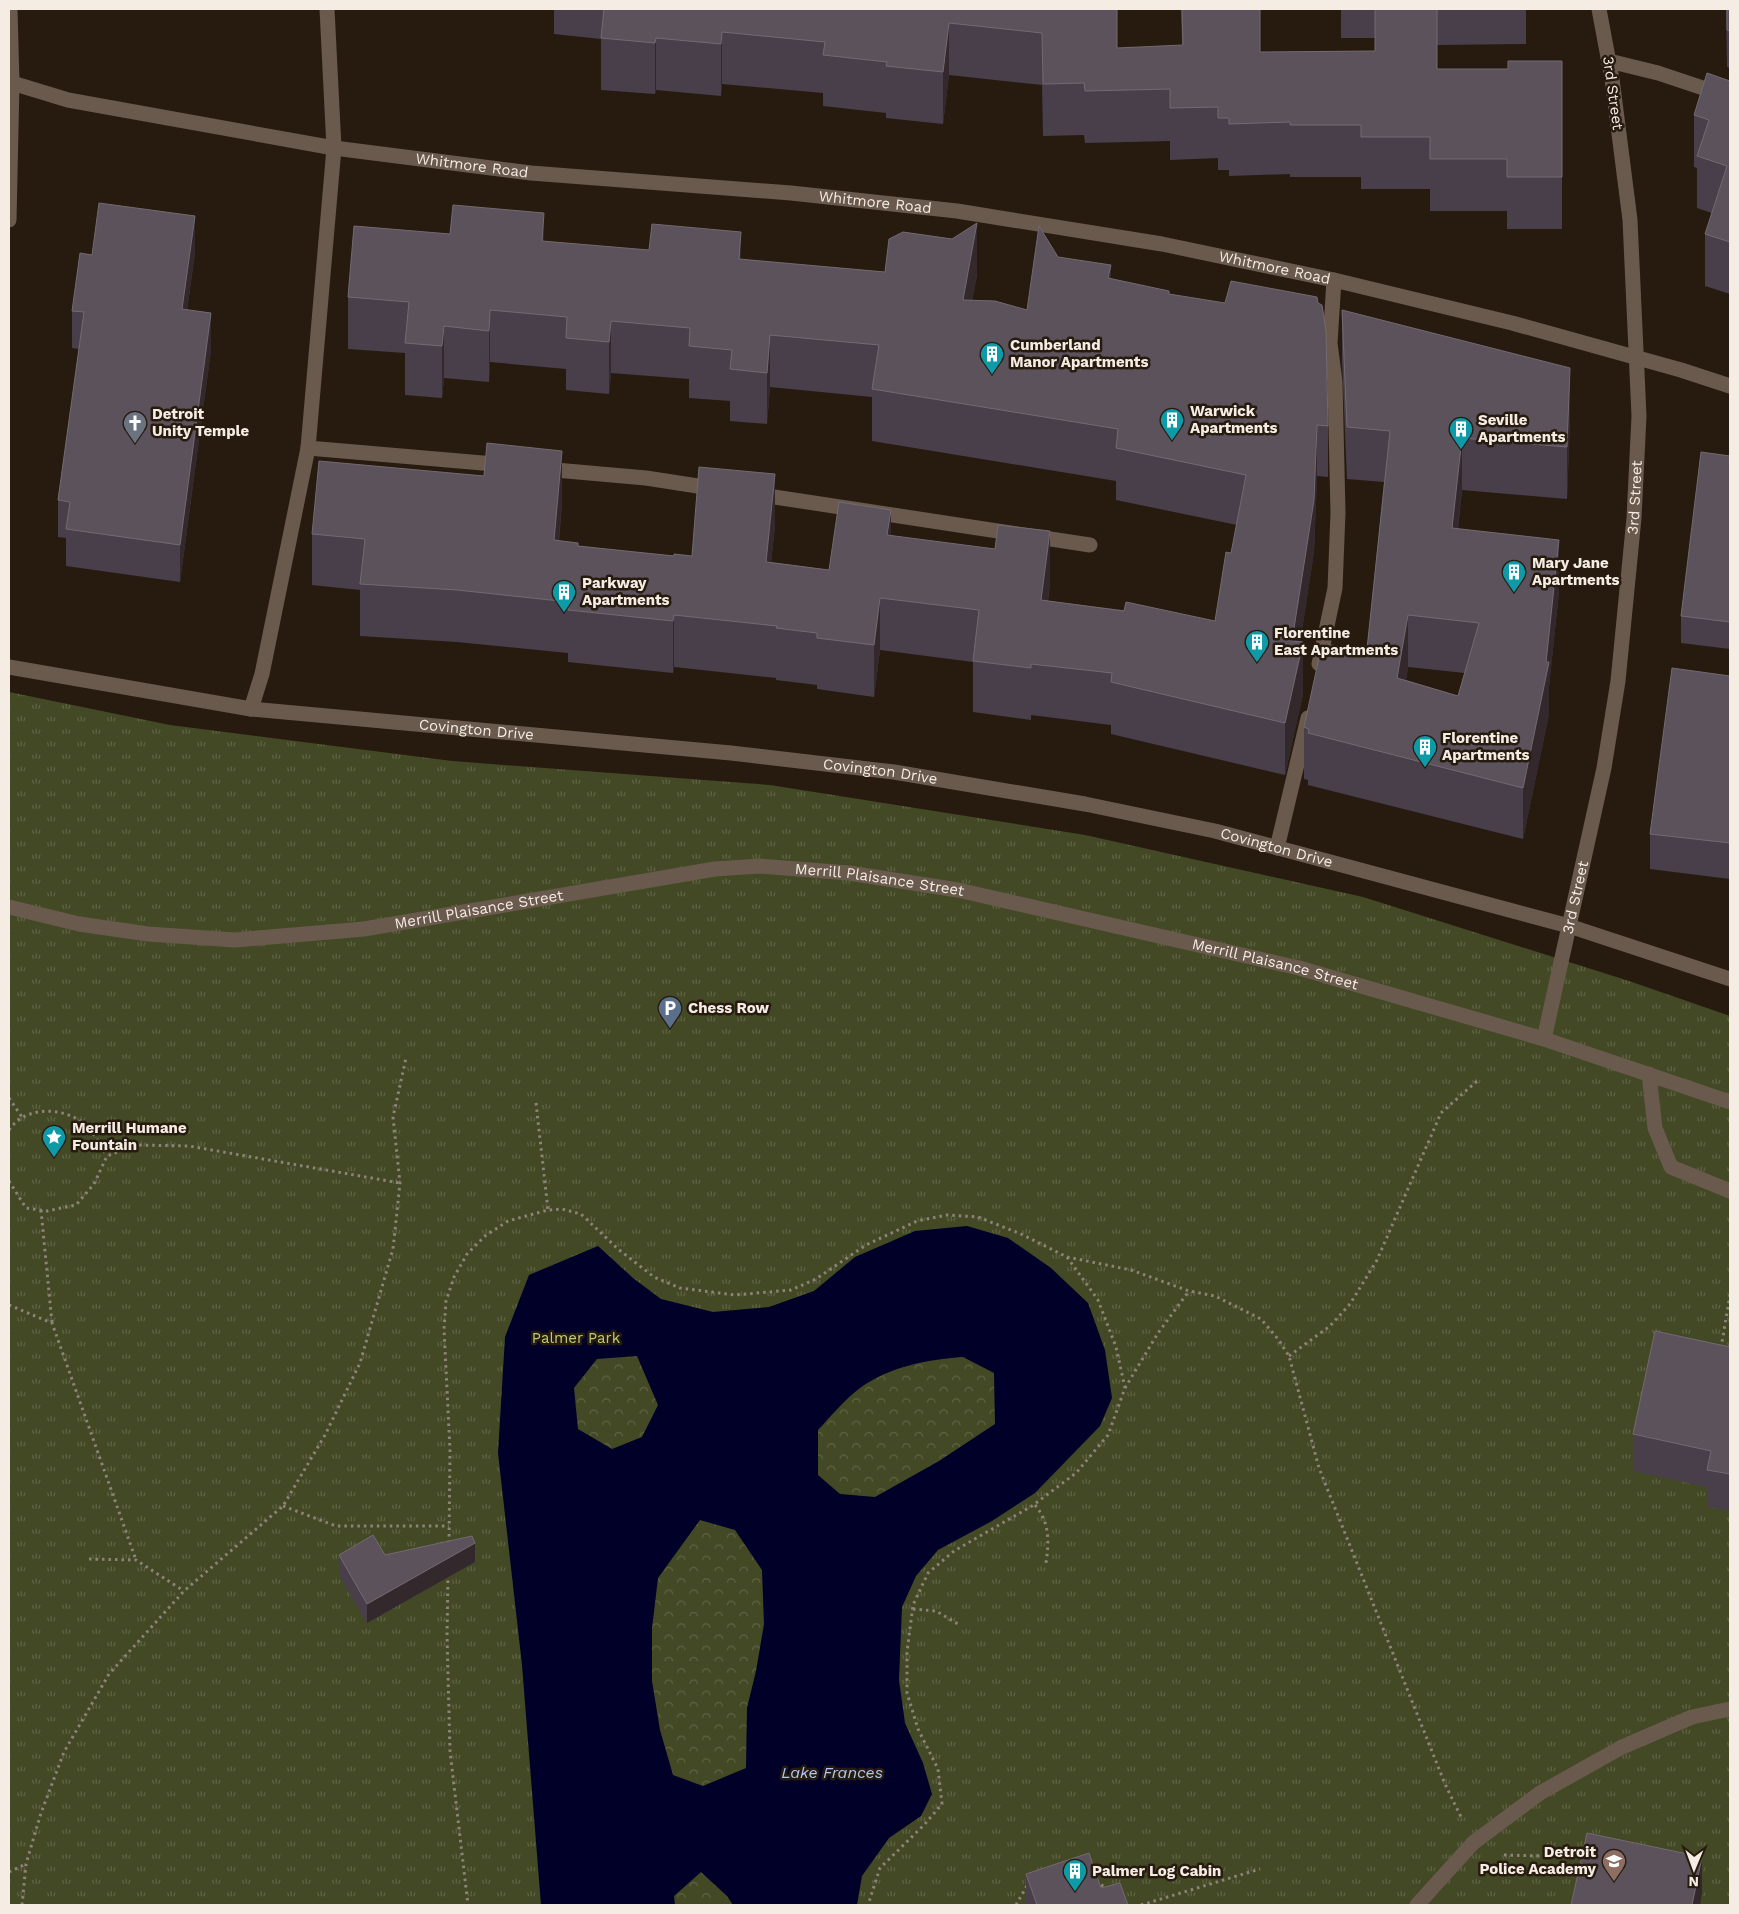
<svg xmlns="http://www.w3.org/2000/svg" width="1739" height="1914" viewBox="0 0 1739 1914" font-family="'Work Sans',sans-serif">
  <style>
    .grass { fill: url(#grass-tufts) }
    .forest { fill: url(#forest-crowns) }
    .water { fill: #000028; fill-rule: evenodd }
    .lines { fill: none; stroke-linecap: round; stroke-linejoin: round }
    .path { stroke: #8e837a; stroke-width: 3; stroke-dasharray: 2.5 4; stroke-linecap: butt }
    .service { stroke: #695a4d; stroke-width: 15 }
    .minor { stroke: #695a4d; stroke-width: 15 }
    .tertiary { stroke: #695a4d; stroke-width: 15 }
    .wall { fill: #483f4b; fill-rule: evenodd }
    .shaded-wall { fill: #33292d }
    .building { fill: #5b525c; stroke: #736a71; fill-rule: evenodd }
    .labels { text-anchor: middle; stroke-width: 5; stroke-linejoin: round; paint-order: stroke }
    .street-label { font-size: 15px; fill: #f5ece4; stroke: #271b10 }
    .poi-label { font-size: 15px; font-weight: bold; fill: #f5ece4; stroke: #271b10; text-anchor: start }
    .park-label { font-size: 15px; fill: #bccd71; stroke: #271b10 }
    .water-label { font-size: 16px; font-style: italic; fill: #afc7f6; stroke: #271b10 }
  </style>
  <defs>
    <pattern id="grass-tufts" width="24" height="20" patternUnits="userSpaceOnUse" patternTransform="scale(1.25)"><rect width="24" height="20" fill="#434925"/><path d="M3 7l-1-3M5 7V3M7 7l1-3M15 17l-1-3M17 17v-4M19 17l1-3" fill="none" stroke="#5f6344"/></pattern>
    <pattern id="forest-crowns" width="20" height="18" patternUnits="userSpaceOnUse" patternTransform="scale(1.25)"><rect width="20" height="18" fill="#434925"/><path d="M2 6a3 3 0 1 1 6 0M12 15a3 3 0 1 1 6 0" fill="none" stroke="#5f6344"/></pattern>
  </defs>
  <rect width="100%" height="100%" fill="#271b10"/>
  <polygon class="grass" points="9,692 170,725 452,761 770,785 1085,835 1363,897 1629,981 1730,1016 1730,1905 9,1905"/>
  <g class="forest">
    <polygon points="637,1356 658,1405 642,1437 612,1449 578,1429 574,1388 597,1359"/>
    <path d="M963,1357L994,1373L995,1424L939,1461L875,1497L840,1494L818,1475V1430C831,1416 844,1399 860,1388C891,1366 926,1360 963,1357Z"/>
    <polygon points="700,1520 735,1530 762,1570 764,1624 756,1671 747,1708 746,1768 703,1786 673,1775 660,1730 652,1681 652,1628 658,1578"/>
    <polygon points="701,1872 727,1896 733,1905 675,1905 674,1896"/>
  </g>
  <path class="water" d="M967,1226L1008,1238L1051,1268L1088,1303L1105,1350L1112,1398L1100,1426L1035,1493L992,1521L938,1550L916,1576L902,1607L899,1680L905,1723L923,1763L932,1794L921,1816L889,1838L862,1876L857,1905H733L727,1896L701,1872L674,1896L675,1905H541L522,1665L498,1453L505,1337L529,1275L598,1246L633,1278L661,1299L713,1312L769,1307L814,1291L855,1257L915,1231ZM637,1356L658,1405L642,1437L612,1449L578,1429L574,1388L597,1359ZM963,1357L994,1373L995,1424L939,1461L875,1497L840,1494L818,1475V1430C831,1416 845,1399 860,1388C891,1366 926,1360 963,1357ZM700,1520L735,1530L762,1570L764,1624L756,1671L747,1708L746,1768L703,1786L673,1775L660,1730L652,1681V1628L658,1578Z"/>
  <g class="lines">
    <g class="path">
      <polyline points="9,1098 22,1117"/>
      <polyline points="536,1103 548,1210"/>
      <path d="M9,1130C26,1105 63,1107 85,1124C94,1132 101,1147 107,1156"/>
      <polyline points="9,1181 26,1208 47,1211 76,1205 94,1184 107,1156 136,1145 189,1146 400,1183"/>
      <polyline points="41,1210 52,1323"/>
      <polyline points="1067,1257 1131,1270 1189,1291 1215,1296 1261,1319 1278,1339 1289,1356 1319,1468 1445,1784 1461,1817"/>
      <polyline points="9,1305 52,1323 136,1560"/>
      <polyline points="1721,1348 1730,1295"/>
      <polyline points="1289,1356 1330,1326 1350,1304 1377,1260 1441,1113 1477,1081"/>
      <polyline points="1125,1388 1158,1333 1189,1291"/>
      <path d="M1035,1505C1050,1523 1049,1541 1046,1563"/>
      <polyline points="283,1506 336,1526 449,1526"/>
      <polyline points="449,1543 450,1450 444,1329 446,1301 454,1277 467,1254 485,1236 508,1221 548,1210 562,1209 581,1214 618,1249 654,1277 680,1288 735,1295 791,1290 816,1279 866,1245 917,1221 947,1215 978,1217 1021,1234 1067,1257 1098,1300 1116,1347 1125,1388 1108,1435 1076,1473 1032,1506 954,1551 928,1573 913,1605 907,1652 907,1693 918,1729 938,1769 942,1804 924,1825 880,1868 868,1905"/>
      <polyline points="89,1559 136,1560 184,1591"/>
      <polyline points="448,1574 447,1636 450,1751 468,1905"/>
      <polyline points="913,1609 936,1611 958,1624"/>
      <polyline points="1504,1855 1585,1857"/>
      <polyline points="9,1872 26,1864"/>
      <polyline points="1096,1881 1107,1889"/>
      <polyline points="22,1905 26,1864 41,1813 64,1752 109,1674 184,1591 283,1506 325,1435 360,1363 393,1249 400,1183 393,1117 406,1058"/>
      <polyline points="1016,1905 1028,1884"/>
      <polyline points="1141,1905 1260,1869"/>
    </g>
    <g class="service">
      <polyline points="1609,61 1658,73 1730,97"/>
      <polyline points="308,448 506,465"/>
      <polyline points="544,469 646,478 717,489"/>
      <polyline points="755,494 1090,545"/>
      <polyline points="1319,664 1335,588 1338,513 1335,382 1330,343 1334,280"/>
      <polyline points="251,709 262,674 308,448 334,148 327,9"/>
      <polyline points="1277,848 1308,718"/>
      <polyline points="1649,1074 1655,1128 1671,1167 1730,1191"/>
      <polyline points="1417,1905 1473,1843 1540,1793 1622,1747 1692,1717 1730,1709"/>
    </g>
    <g class="minor">
      <path id="s1" d="M9,82L68,100L334,148L531,173L791,193L957,211L1162,244L1334,280L1512,323L1681,370L1730,386"/>
      <polyline points="9,220 12,83 10,9"/>
      <path id="s2" d="M9,667L251,709L731,753L894,772L1085,804L1215,831L1569,926L1730,979"/>
      <path id="s3" d="M1544,1039L1604,768L1618,681L1634,518L1639,416L1630,220L1612,79L1599,9"/>
    </g>
    <path class="tertiary" id="s4" d="M9,907L79,924L148,934L235,940L364,929L715,869L760,866L849,873L958,890L1299,968L1544,1039L1730,1102"/>
  </g>
  <g class="wall">
    <polygon points="554,9 1117,9 1117,48 1182,46 1181,9 1260,9 1260,52 1375,51 1375,38 1341,38 1341,9 1526,9 1526,44 1437,45 1437,69 1508,69 1562,61 1562,229 1507,229 1507,211 1430,211 1430,189 1361,189 1361,177 1290,177 1290,174 1229,176 1229,170 1218,170 1218,158 1170,160 1170,141 1085,143 1084,135 1043,136 1042,85 949,75 943,124 886,118 886,113 823,106 823,93 722,84 721,96 656,90 655,94 601,90 601,39 554,34"/>
    <polygon points="1726,9 1730,9 1730,68 1727,67"/>
    <polygon points="1730,81 1730,294 1705,286 1705,234 1712,213 1697,208 1697,168 1694,167 1694,115"/>
    <polygon points="450,234 544,242 885,272 977,275 972,300 1027,310 1058,257 1111,279 1169,294 1328,426 1328,477 1317,476 1314,552 1300,642 1303,694 1285,775 1111,734 1111,725 1031,715 1031,720 973,712 973,662 880,650 874,697 817,689 817,685 776,680 776,678 674,667 673,673 568,662 568,653 457,642 360,636 360,590 312,585 312,534 562,503 559,541 578,546 674,556 692,556 775,526 771,562 829,570 891,536 1050,583 1048,601 1215,621 1231,553 1237,525 1116,500 1116,481 872,441 872,397 770,387 767,424 730,421 730,401 689,398 689,379 611,373 609,394 566,390 566,369 490,362 489,382 444,378 442,398 405,395 405,353 348,349 348,297"/>
    <polygon points="195,253 187,310 211,350 180,582 66,566 66,538 58,537 58,500 79,349 72,348 72,311 92,255"/>
    <path d="M1342,310L1570,420L1567,499L1462,490L1458,529L1559,592L1549,686V714L1523,839L1308,785V780L1304,779V727L1367,649L1384,482L1347,479L1342,361ZM1408,667L1465,673L1458,696L1406,680Z"/>
    <polygon points="1730,456 1730,649 1681,643 1681,616"/>
    <polygon points="1730,676 1730,879 1650,869 1650,834"/>
    <polygon points="1730,1347 1730,1511 1707,1507 1707,1487 1633,1471 1633,1434"/>
    <polygon points="339,1555 385,1555 475,1562 367,1623 339,1575"/>
    <polygon points="1026,1874 1101,1888 1128,1905 1027,1905 1026,1902"/>
  </g>
  <g class="shaded-wall">
    <polygon points="949,23 949,75 943,124 943,72"/>
    <polygon points="722,32 722,84 721,96 721,44"/>
    <polygon points="656,38 656,90 655,94 655,43"/>
    <polygon points="544,213 544,265 542,241"/>
    <polygon points="195,216 195,253 182,346 182,309"/>
    <polygon points="977,223 977,275 963,352 963,300"/>
    <polygon points="741,232 741,284 739,259"/>
    <polygon points="1111,265 1111,317 1108,278"/>
    <polygon points="490,310 490,362 489,382 489,331"/>
    <polygon points="211,313 211,350 180,582 180,545"/>
    <polygon points="611,321 611,373 609,394 609,342"/>
    <polygon points="444,326 444,378 442,398 442,346"/>
    <polygon points="770,335 770,387 767,424 767,373"/>
    <polygon points="1570,368 1570,420 1567,499 1567,447"/>
    <polygon points="1317,425 1317,476 1314,552 1294,685 1303,642 1303,694 1285,775 1285,723 1292,641"/>
    <polygon points="1462,438 1462,490 1452,580 1452,528"/>
    <polygon points="562,451 562,503 554,592 554,540"/>
    <polygon points="775,474 775,526 766,613 766,562"/>
    <polygon points="891,510 891,562 887,535"/>
    <polygon points="1050,531 1050,583 1041,652 1041,600"/>
    <polygon points="1559,540 1559,592 1549,686 1549,714 1523,839 1523,788 1546,662"/>
    <polygon points="880,598 880,650 874,697 874,645"/>
    <polygon points="674,615 674,667 673,673 673,621"/>
    <polygon points="1408,615 1408,667 1397,730 1397,678"/>
    <polygon points="475,1543 475,1562 367,1623 367,1604"/>
    <polygon points="1702,1857 1702,1894 1700,1905 1692,1905"/>
  </g>
  <g class="building">
    <polygon points="604,9 1117,9 1117,48 1183,45 1182,9 1260,9 1260,52 1375,51 1375,9 1437,9 1437,69 1508,69 1508,61 1562,61 1562,177 1507,177 1507,159 1430,159 1430,137 1361,137 1361,125 1290,125 1290,122 1229,124 1229,118 1218,118 1218,107 1170,108 1170,89 1085,91 1084,83 1043,84 1042,33 949,23 943,72 886,66 887,62 823,55 825,42 722,32 721,44 656,38 655,43 601,38"/>
    <polygon points="1727,9 1730,9 1730,31 1727,30"/>
    <polygon points="1707,73 1730,81 1730,242 1705,234 1727,166 1697,156 1709,120 1694,115"/>
    <polygon points="99,203 195,216 182,309 211,313 180,545 66,529 70,502 58,500 84,312 72,311 80,253 92,255"/>
    <polygon points="453,205 544,213 542,241 649,250 652,224 741,232 739,259 885,272 889,239 903,232 952,239 977,223 963,300 995,301 1027,310 1039,226 1058,257 1111,265 1108,278 1169,291 1169,294 1225,303 1231,281 1317,297 1318,303 1322,305 1326,331 1328,426 1317,425 1314,500 1292,641 1303,642 1285,723 1111,682 1112,673 1031,664 1031,668 973,661 979,610 880,598 874,645 817,638 817,633 776,628 777,626 674,615 673,621 568,610 569,602 457,590 360,584 365,539 312,534 319,461 484,476 487,443 562,451 554,540 578,543 578,546 674,556 674,554 692,556 699,467 775,474 766,562 829,570 839,502 891,510 887,535 995,549 998,525 1050,531 1041,600 1124,611 1126,602 1215,621 1226,552 1231,553 1246,475 1116,448 1118,429 872,389 879,345 770,335 767,373 730,369 732,350 689,346 690,328 611,321 609,342 566,338 567,317 490,310 489,331 444,326 442,346 405,343 409,302 348,297 354,226 450,234"/>
    <path d="M1342,310L1570,368L1567,447L1462,438L1452,528L1559,540L1546,662H1549L1523,788L1308,733L1309,729L1304,727L1322,644L1367,649L1390,431L1347,427ZM1408,615L1479,623L1458,696L1397,678Z"/>
    <polygon points="1701,452 1730,456 1730,622 1681,616"/>
    <polygon points="1672,668 1730,676 1730,843 1650,834"/>
    <polygon points="1655,1331 1730,1347 1730,1474 1707,1470 1711,1451 1633,1434"/>
    <polygon points="373,1535 385,1555 472,1536 475,1543 367,1604 339,1555"/>
    <polygon points="1587,1833 1702,1857 1692,1905 1571,1905"/>
    <polygon points="1089,1853 1101,1888 1120,1883 1128,1905 1037,1905 1026,1874"/>
  </g>
  <defs>
    <g id="building-pin" transform="scale(1.25)"><path d="M0 17L-7.5 6A9.5 9.5 0 1 1 7.5 6Z" fill="#0f9aa8" stroke="#271b10"/><path d="M-4-6H4V6H1V3H-1V6H-4ZM-2.5-4.3h1.7v1.8h-1.7ZM.8-4.3h1.7v1.8H.8ZM-2.5-1h1.7V.8h-1.7ZM.8-1h1.7V.8H.8Z" fill="#fff"/></g>
    <g id="church-pin" transform="scale(1.25)"><path d="M0 17L-7.5 6A9.5 9.5 0 1 1 7.5 6Z" fill="#6b7280" stroke="#271b10"/><path d="M-1.2-6h2.4v3.5h3.3v2.4h-3.3V6h-2.4V-.1h-3.3v-2.4h3.3Z" fill="#fff"/></g>
    <g id="parking-pin" transform="scale(1.25)"><path d="M0 17L-7.5 6A9.5 9.5 0 1 1 7.5 6Z" fill="#5c6f8a" stroke="#271b10"/><path d="M-3.5-5.5H1a3.5 3.5 0 0 1 0 7H-1V5.5H-3.5ZM-1-3.4V-.6H.8a1.4 1.4 0 0 0 0-2.8Z" fill="#fff"/></g>
    <g id="sight-pin" transform="scale(1.25)"><path d="M0 17L-7.5 6A9.5 9.5 0 1 1 7.5 6Z" fill="#0f9aa8" stroke="#271b10"/><path d="M0-6L1.8-2.2L6-1.7L2.9 1.2L3.7 5.4L0 3.3L-3.7 5.4L-2.9 1.2L-6-1.7L-1.8-2.2Z" fill="#fff"/></g>
    <g id="school-pin" transform="scale(1.25)"><path d="M0 17L-7.5 6A9.5 9.5 0 1 1 7.5 6Z" fill="#8d6e63" stroke="#271b10"/><path d="M0-5L7-2L0 1L-7-2ZM-4 1L0 2.5L4 1V4Q0 6-4 4Z" fill="#fff"/></g>
  </defs>
  <g fill-rule="evenodd">
    <use href="#building-pin" x="992" y="354"/>
    <use href="#building-pin" x="1172" y="420"/>
    <use href="#church-pin" x="135" y="423"/>
    <use href="#building-pin" x="1461" y="429"/>
    <use href="#building-pin" x="1514" y="572"/>
    <use href="#building-pin" x="564" y="592"/>
    <use href="#building-pin" x="1257" y="642"/>
    <use href="#building-pin" x="1425" y="747"/>
    <use href="#parking-pin" x="670" y="1008"/>
    <use href="#sight-pin" x="54" y="1137"/>
    <use href="#school-pin" x="1614" y="1861"/>
    <use href="#building-pin" x="1075" y="1871"/>
  </g>
  <g class="labels">
    <g class="street-label">
      <text transform="translate(1613 93) rotate(82)" y="5">3rd Street</text>
      <text dy="5" stroke="none"><textPath href="#s1" startOffset="471">Whitmore Road</textPath></text>
      <text dy="5" stroke="none"><textPath href="#s1" startOffset="876">Whitmore Road</textPath></text>
      <text dy="5" stroke="none"><textPath href="#s1" startOffset="1281">Whitmore Road</textPath></text>
      <text dy="5" stroke="none"><textPath href="#s3" startOffset="550">3rd Street</textPath></text>
      <text dy="5" stroke="none"><textPath href="#s2" startOffset="472">Covington Drive</textPath></text>
      <text dy="5" stroke="none"><textPath href="#s2" startOffset="878">Covington Drive</textPath></text>
      <text dy="5" stroke="none"><textPath href="#s2" startOffset="1282">Covington Drive</textPath></text>
      <text dy="5" stroke="none"><textPath href="#s4" startOffset="880">Merrill Plaisance Street</textPath></text>
      <text dy="5" stroke="none"><textPath href="#s3" startOffset="145">3rd Street</textPath></text>
      <text dy="5" stroke="none"><textPath href="#s4" startOffset="475">Merrill Plaisance Street</textPath></text>
      <text dy="5" stroke="none"><textPath href="#s4" startOffset="1285">Merrill Plaisance Street</textPath></text>
    </g>
    <g class="poi-label">
      <text x="1010" y="350">Cumberland<tspan x="1010" dy="17">Manor Apartments</tspan></text>
      <text x="1190" y="416">Warwick<tspan x="1190" dy="17">Apartments</tspan></text>
      <text x="152" y="419">Detroit<tspan x="152" dy="17">Unity Temple</tspan></text>
      <text x="1478" y="425">Seville<tspan x="1478" dy="17">Apartments</tspan></text>
      <text x="1532" y="568">Mary Jane<tspan x="1532" dy="17">Apartments</tspan></text>
      <text x="582" y="588">Parkway<tspan x="582" dy="17">Apartments</tspan></text>
      <text x="1274" y="638">Florentine<tspan x="1274" dy="17">East Apartments</tspan></text>
      <text x="1442" y="743">Florentine<tspan x="1442" dy="17">Apartments</tspan></text>
      <text x="688" y="1013">Chess Row</text>
      <text x="72" y="1133">Merrill Humane<tspan x="72" dy="17">Fountain</tspan></text>
      <text x="1596" y="1857" text-anchor="end">Detroit<tspan x="1596" dy="17">Police Academy</tspan></text>
      <text x="1092" y="1876">Palmer Log Cabin</text>
    </g>
    <g class="park-label">
      <text x="576" y="1343">Palmer Park</text>
    </g>
    <g class="water-label">
      <text x="832" y="1778">Lake Frances</text>
    </g>
  </g>
  <rect width="1739" height="1914" fill="none" stroke="#f5ece4" stroke-width="20"/>
  <g transform="translate(1694 1869) rotate(181)" stroke="#271b10" stroke-width="4" paint-order="stroke">
  <path d="M0-4L9 19L0 12L-9 19Z" fill="#f5ece4"/>
  <text y="-8" font-size="14" font-weight="bold" text-anchor="middle" fill="#f5ece4">N</text>
  </g>
</svg>
